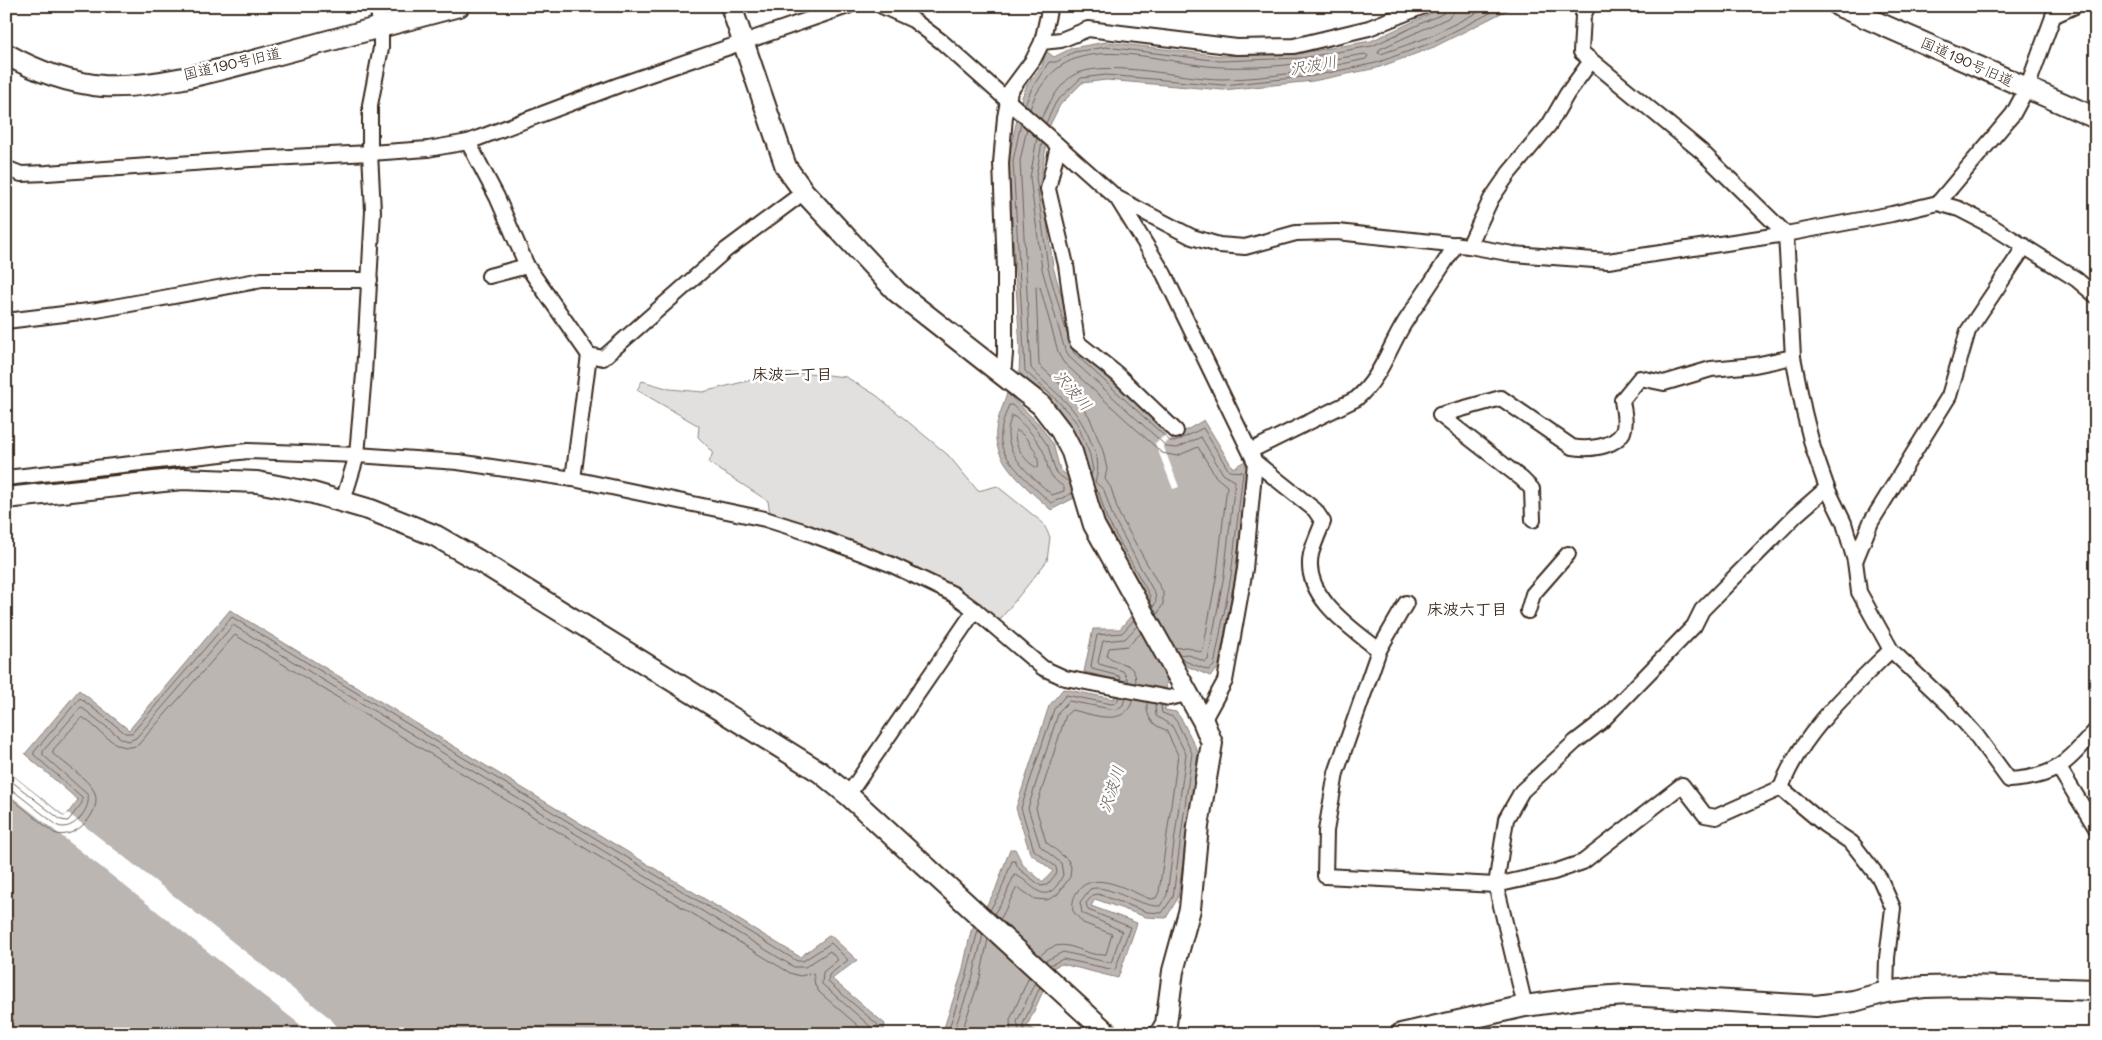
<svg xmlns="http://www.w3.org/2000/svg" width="2102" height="1040" viewBox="0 0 2102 1040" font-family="Mali,'Klee One',sans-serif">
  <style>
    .green { fill: #e2e0de; stroke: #8e857e }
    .water { fill: #bcb6b3; stroke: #887e77 }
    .pier { fill: #fff }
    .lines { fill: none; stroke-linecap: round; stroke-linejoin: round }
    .shore { stroke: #6f625a; stroke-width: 1 }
    .street-casing { stroke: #3b2a1e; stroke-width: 18 }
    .secondary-casing { stroke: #3b2a1e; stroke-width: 24 }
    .street { stroke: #fff; stroke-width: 14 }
    .secondary { stroke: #fff; stroke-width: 20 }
    .labels { text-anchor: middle; stroke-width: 5; stroke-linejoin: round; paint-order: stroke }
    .street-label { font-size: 15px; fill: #3b2a1e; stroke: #fff }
    .water-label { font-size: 16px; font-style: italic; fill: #685b52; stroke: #fff }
    .neighbourhood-label { font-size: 16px; font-weight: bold; fill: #3b2a1e; stroke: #fff }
  </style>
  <rect width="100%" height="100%" fill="#fff"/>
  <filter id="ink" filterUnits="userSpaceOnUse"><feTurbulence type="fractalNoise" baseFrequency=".02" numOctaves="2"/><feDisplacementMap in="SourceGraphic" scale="10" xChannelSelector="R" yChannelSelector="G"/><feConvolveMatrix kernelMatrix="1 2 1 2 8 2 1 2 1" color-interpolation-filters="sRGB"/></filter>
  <g filter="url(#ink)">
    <polygon class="green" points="808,373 846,377 876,395 948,455 978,491 997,486 1043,523 1050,537 1047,561 998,622 770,514 768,501 709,463 713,452 698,437 699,426 637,390 642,381 670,389 703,392 775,374"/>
    <g class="water">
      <path d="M1447,6H1515L1434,47L1377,68L1313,81L1223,90L1106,80L1082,83L1060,105L1050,125L1041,176L1053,267L1077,349L1173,438L1204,420L1233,468L1245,461L1249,467L1235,576L1218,669L1210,676L1184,665L1167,674L1165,710L1176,712L1182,720L1198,752L1178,898L1166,918L1146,917L1095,899L1091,906L1137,923L1118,978L1062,964L1054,967L1027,1026L1042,1034H942L962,973L971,931L995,891L1010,849H1015L1023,865L1043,882L1053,871L1030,853L1016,808L1049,706L1063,689L1114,699L1118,680L1084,672L1093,629H1120L1145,599L1102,521L1094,494L1074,498L1051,510C1030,490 992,462 996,430C997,418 1004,405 1007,393L1038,423L1053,444L1060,470L1069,477L1088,471C1078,422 1055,405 1019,374L1020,348L1008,160L1022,97L1027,85L1042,66L1046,51L1054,57L1072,48L1106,42L1221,56L1301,53L1371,41Z"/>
      <polygon points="230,610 800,957 830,935 857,960 832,979 885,1024 883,1034 6,1034 6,770 65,817 78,800 25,754 79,690 129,730"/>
    </g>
    <g class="pier">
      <polygon points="1168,433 1173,438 1163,445 1179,487 1173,489 1155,443"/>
      <polygon points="6,770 64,817 68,813 330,1018 343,1034 312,1034 6,792"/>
    </g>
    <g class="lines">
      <g class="shore">
        <polyline points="1454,6 1453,13 1448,18 1380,49 1378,53 1381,54 1429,37 1490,6"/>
        <polyline points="1025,105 1032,88 1049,62 1056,62 1074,52 1106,47 1220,61 1302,58 1372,46 1444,13 1447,6"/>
        <path d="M1030,110C1033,98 1038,90 1046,80C1084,30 1169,66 1222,67C1270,69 1317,62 1365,54L1368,56L1366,59C1319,69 1270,79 1222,79C1184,79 1112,60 1078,73C1062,79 1048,104 1041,119"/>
        <polyline points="1021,123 1013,161 1025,371 1058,401 1077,423 1090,455 1093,470 1091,475"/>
        <polyline points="1046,123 1056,102 1081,78 1106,75 1223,85 1313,76 1376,63 1431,43 1504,6"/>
        <path d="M1027,128L1020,161L1031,368C1057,397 1075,402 1091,442C1098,458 1100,466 1095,482L1104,490L1113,517L1155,594L1156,601L1153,608"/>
        <polyline points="1037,137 1030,178 1042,269 1066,354 1167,447 1177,448 1201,437 1223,474 1235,481 1224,575 1208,660 1205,662 1187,654 1179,655"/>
        <polyline points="1042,142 1036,177 1048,268 1068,337"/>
        <polyline points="1071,347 1074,353 1170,441 1175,442 1203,428 1229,471 1243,472 1231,576 1214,666 1208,670 1182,660"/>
        <path d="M1012,416L1015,417C1025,426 1034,435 1041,447C1052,466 1041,471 1064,487V491L1052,495C1030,475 996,449 1012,416Z"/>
        <path d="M1016,430C1027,435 1041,456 1038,468C1026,464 1011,442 1016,430Z"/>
        <path d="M1069,482L1056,473L1048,446L1034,426L1012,405H1009C1004,417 998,434 1002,447C1008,465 1037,490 1051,503L1073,493"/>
        <polyline points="1095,489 1099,493 1107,519 1150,596 1150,602"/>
        <polyline points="1157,615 1163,604 1163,592 1119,514 1111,488 1105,479 1107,469 1103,451 1089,416 1068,391 1039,365 1036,286 1040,287 1059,355 1064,363 1162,453 1177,456 1198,447 1216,477 1227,486 1217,573 1203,650 1200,652 1187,647 1175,648"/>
        <polyline points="1122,681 1119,676 1092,669 1091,666 1097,635 1122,633 1134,620"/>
        <polyline points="1129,682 1123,671 1099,664 1098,662 1103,641 1125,639 1137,626"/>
        <path d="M1136,683C1136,658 1116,667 1107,656L1109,648L1128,646L1141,633"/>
        <polyline points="6,777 61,820 68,821 82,803 82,797 34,755 34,752 80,698 125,733 132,733 232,617 797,961 803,961 831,943 848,960 829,975 828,982 878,1025 878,1034"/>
        <path d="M6,785L58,826C73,832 91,809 88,795L43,755V751L81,707L122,739L129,741L136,738L233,625L794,967H805L830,951L838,960L823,972L822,984L871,1027L872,1034"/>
        <path d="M6,794L54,833C75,842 104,810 94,791C88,779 64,763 53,754V750L82,717C99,727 116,755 138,745L235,635L790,973L800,976L813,973L815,985L819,992L863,1030L864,1034"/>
        <polyline points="990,910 1000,893 1012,861 1015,861 1019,869 1041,886 1047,885 1057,873 1056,867 1034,850 1021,808 1054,709 1066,695 1112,704 1117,702 1119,697"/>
        <path d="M994,914L1005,897L1014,875C1032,879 1044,914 1063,875L1061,863L1040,846L1028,808L1059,711L1069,701L1116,710L1123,705L1125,698"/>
        <path d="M1000,920L1017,887L1035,899L1047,900L1057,895L1070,877L1071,867L1068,860L1046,842L1036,808L1066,715L1072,710C1092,714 1126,729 1133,699"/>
        <path d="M1040,956C1064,930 1085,960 1106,954L1112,934L1083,923L1073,911C1072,904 1073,898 1077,892C1094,868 1129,891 1150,899L1156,898L1159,892L1178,755L1166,730C1152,725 1146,718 1147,702"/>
        <path d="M1045,961L1063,952L1111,963L1122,931L1082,913L1080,902L1090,889C1108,883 1138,907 1160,906L1167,895L1186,754L1172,726L1156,716L1155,704"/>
        <polyline points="1050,965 1063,959 1115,970 1130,927 1088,910 1086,903 1093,895 1098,894 1147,912 1162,913 1173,897 1192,753 1177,722 1173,717 1162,713 1161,705"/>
        <polyline points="947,1034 967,974 978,930"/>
        <polyline points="953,1034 973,976 983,934"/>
        <polyline points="961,1034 980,978 988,939"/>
        <polyline points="1011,1034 1010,1020 1029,977"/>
        <polyline points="1020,1034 1017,1022 1035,982"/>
        <polyline points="1031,1034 1024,1030 1023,1024 1040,987"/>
      </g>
      <g class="street-casing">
        <g id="street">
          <polyline points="377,6 381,27 381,48 370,105 370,153 428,149 468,142 619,85 848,6"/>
          <polyline points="882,6 913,20 942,42 1117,198 1192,237 1219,245 1245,247 1296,233 1337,232 1469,246 1513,254 1608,261 1786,234 1892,214 1938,203 1959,209 1990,225 2076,279 2096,296"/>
          <path d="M1588,6L1583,16L1581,52L1701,151L1786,234L1793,357L1804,412L1813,448L1827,488L1844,523L1855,561L1859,592L1891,650L1951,707L1976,735L2009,780C2057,777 2066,763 2096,730"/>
          <polyline points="2053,16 2075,6"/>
          <polyline points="1042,42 1050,6"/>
          <polyline points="468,142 497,197 527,266 589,355 603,358 726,250 804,192"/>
          <polyline points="1058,146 1048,189 1066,265 1077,342 1117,374 1176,431"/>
          <polyline points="6,168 21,174 47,173 251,159 370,153 373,211 364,374 357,455 343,501"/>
          <path d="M1117,198L1164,274L1255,462L1315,510L1323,522C1319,532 1314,543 1311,554C1302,596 1351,628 1379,650L1336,773L1326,831L1325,876L1496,885L1554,872L1583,862L1682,785L1705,815L1716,817L1781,788L1825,825L1852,843L1880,879L1893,908L1887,958L1886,992"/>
          <polyline points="1938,203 2013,114 2027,88 2057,6"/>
          <polyline points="1469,246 1491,199 1509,173 1549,125 1567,94 1591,61"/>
          <polyline points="489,276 527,266"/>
          <polyline points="6,321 97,310 262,280 370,280"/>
          <polyline points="1003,375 1005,354 1005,269 1001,163 1005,117 1010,91 1033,60 1042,42 1061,40 1088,29 1237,47 1294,46 1369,28 1424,6"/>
          <path d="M1440,415L1501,398L1572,447C1587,450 1614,448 1623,432C1627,423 1623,409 1622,400L1640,378L1664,383L1711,369L1755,365L1793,357"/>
          <polyline points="1440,415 1522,479 1532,489 1533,520"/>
          <path d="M1250,451L1356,399C1381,378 1388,349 1405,322C1422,296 1440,271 1456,244"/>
          <polyline points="6,478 248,451 357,455 458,462 573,479 765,519 803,531 890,564 953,594 975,610 1043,668 1065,678 1169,698 1187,694"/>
          <polyline points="573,479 589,355"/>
          <polyline points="1855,561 1871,522 1949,396 1968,331 2025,246"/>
          <polyline points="1528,611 1533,594 1568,554"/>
          <polyline points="1379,650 1406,603"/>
          <polyline points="1203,721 1225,681 1245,569 1255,462"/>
          <polyline points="2059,768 2096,828"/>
          <path d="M1781,788C1800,735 1851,689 1891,650"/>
          <polyline points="848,795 975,610"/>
          <polyline points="1525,1006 1496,885 1506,819 1522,791 1575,742 1601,722 1694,626 1702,610 1796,515 1827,488"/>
        </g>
      </g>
      <g class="secondary-casing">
        <g id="secondary">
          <polyline points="731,6 786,167 804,192 897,292 1041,405 1061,431 1072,452 1094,525 1203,721 1212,743 1198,826 1190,909 1173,971 1166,1024 1160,1034"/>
          <polyline points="1839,6 2096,118"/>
          <path d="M6,54C36,71 69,83 103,86C153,89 219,70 268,57C331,40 395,23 459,6"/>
          <polyline points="6,498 182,479 257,482 313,493 371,510 436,536 486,565 820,772 848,795 1108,1034"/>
          <polyline points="1401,1034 1525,1006 1583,998 1627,995 1816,1006 1854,1001 1886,992 1924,987 1968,986 2096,990"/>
        </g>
      </g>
      <use href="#street" class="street"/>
      <use href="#secondary" class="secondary"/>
    </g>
  </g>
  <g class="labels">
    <g class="street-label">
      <text transform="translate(1967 62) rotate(24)" y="5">国道190号旧道</text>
      <text transform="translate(232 64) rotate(-13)" y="5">国道190号旧道</text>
    </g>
    <g class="water-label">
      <text transform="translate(1313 65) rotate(-10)" y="6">沢波川</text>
      <text transform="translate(1073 390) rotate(49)" y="6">沢波川</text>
      <text transform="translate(1111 789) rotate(-72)" y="6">沢波川</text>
    </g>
    <g class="neighbourhood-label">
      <text x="792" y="380">床波一丁目</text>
      <text x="1467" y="615">床波六丁目</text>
    </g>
  </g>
  <rect width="2102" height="1040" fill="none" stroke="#fff" stroke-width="25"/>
  <rect x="12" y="12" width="2077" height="1015" fill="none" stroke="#3b2a1e" stroke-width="2" filter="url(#ink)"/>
</svg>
